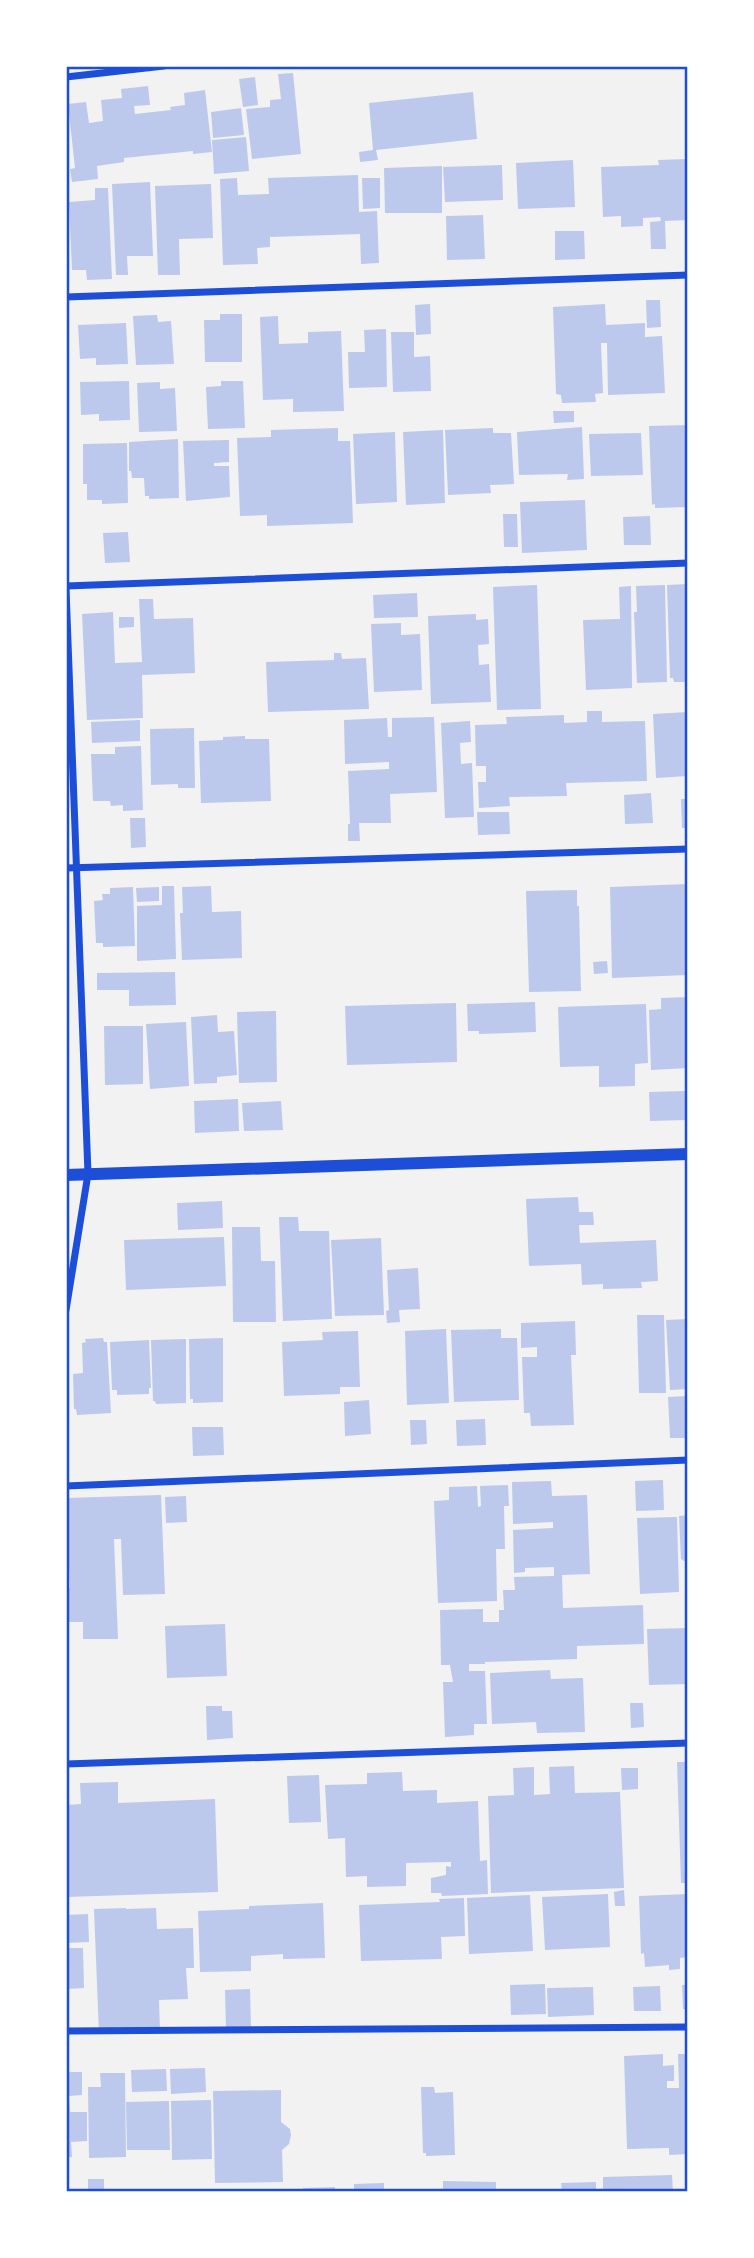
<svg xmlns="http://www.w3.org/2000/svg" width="754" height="2258" viewBox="0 0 754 2258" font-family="'PT Sans',sans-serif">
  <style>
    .building { fill: #bdc9ec }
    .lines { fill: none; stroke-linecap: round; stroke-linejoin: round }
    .minor { stroke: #1d4ed8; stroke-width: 7 }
    .tertiary { stroke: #1d4ed8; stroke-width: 12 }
    .neatline { fill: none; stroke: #1d4ed8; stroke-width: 2.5 }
  </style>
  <rect width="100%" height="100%" fill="#f2f2f2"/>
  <g class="building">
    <polygon points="293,73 301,154 252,159 246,109 270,107 270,100 281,99 278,74"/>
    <polygon points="255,77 258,105 243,107 239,79"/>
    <polygon points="148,86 150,105 134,106 135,114 171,110 170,107 185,105 184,93 205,90 212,152 193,154 193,151 124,158 124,162 97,166 98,179 72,182 70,169 75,168 68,104 86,102 89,123 103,121 101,100 122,98 121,89"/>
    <polygon points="473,92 477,139 376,150 378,160 360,162 359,152 373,150 369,103"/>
    <polygon points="241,108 244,135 213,138 211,112"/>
    <polygon points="246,137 249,171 214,174 212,140"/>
    <polygon points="688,159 688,220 665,221 666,249 651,249 650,222 661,221 660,217 643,218 643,226 621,227 621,216 603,217 601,167 659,165 658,160"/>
    <polygon points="573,160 575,207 518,209 516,163"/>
    <polygon points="502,165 503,200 445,202 443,167"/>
    <polygon points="442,166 442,213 385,213 384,168"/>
    <polygon points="358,175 359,212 377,211 379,263 361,264 360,234 270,237 270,247 257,248 258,264 223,265 220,179 237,178 238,195 269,194 268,178"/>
    <polygon points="362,178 380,178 380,208 363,209"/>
    <polygon points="150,182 153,256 127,256 128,275 116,275 112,184"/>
    <polygon points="211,184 213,238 179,239 180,275 158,275 155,186"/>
    <polygon points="95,188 108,188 112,279 87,280 86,270 72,270 69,202 95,200"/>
    <polygon points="483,215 485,259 447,260 446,216"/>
    <polygon points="555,231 584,231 585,259 555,260"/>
    <polygon points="646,300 660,300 661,327 647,328"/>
    <polygon points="430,304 431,334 416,335 415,305"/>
    <polygon points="605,304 606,325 645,323 645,337 662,336 665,393 608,395 607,343 601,343 603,393 595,394 596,402 562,403 561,395 556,394 553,307"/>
    <polygon points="220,314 242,314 242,362 205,362 204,320 220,320"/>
    <polygon points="157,315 158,322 171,321 174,364 136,365 133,316"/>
    <polygon points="278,316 279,344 308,343 308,332 341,331 344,411 293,412 293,399 263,400 260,317"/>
    <polygon points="126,323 128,364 96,365 96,358 80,359 78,325"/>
    <polygon points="386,329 387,387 349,388 348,352 365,352 364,330"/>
    <polygon points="391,332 414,332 414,357 430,356 431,391 393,392"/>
    <polygon points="129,381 130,420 99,421 99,414 81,415 80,382"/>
    <polygon points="221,381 243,381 245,428 208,429 206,387 221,386"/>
    <polygon points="160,382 160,389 175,388 177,431 139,432 137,383"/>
    <polygon points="553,411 574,411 574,422 554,423"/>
    <polygon points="688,425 688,507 655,508 655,504 652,505 649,426"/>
    <polygon points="582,427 584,479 567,480 568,474 519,475 517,432"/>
    <polygon points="338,428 338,441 350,441 353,523 267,526 267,515 240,516 237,438 271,437 271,430"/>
    <polygon points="493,428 493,433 511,433 514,484 490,485 491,493 448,495 445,430"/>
    <polygon points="443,430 445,503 406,505 403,432"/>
    <polygon points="395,432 397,502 356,504 353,434"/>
    <polygon points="641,433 643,475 591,476 589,434"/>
    <polygon points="178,439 179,498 149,499 149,496 145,496 144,478 132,478 131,471 129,471 129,442"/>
    <polygon points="229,440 229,462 214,463 214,466 229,466 230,497 186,501 183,441"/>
    <polygon points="127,443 128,503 102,504 102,500 87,500 87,484 83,484 83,444"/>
    <polygon points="585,500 587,550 522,553 520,502"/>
    <polygon points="503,514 517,514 518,547 504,547"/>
    <polygon points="650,516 651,545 624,545 623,517"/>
    <polygon points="128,532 130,562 105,563 103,533"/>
    <polygon points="688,584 688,682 674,682 673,678 670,678 667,585"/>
    <polygon points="537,585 541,709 497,710 493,587"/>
    <polygon points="665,585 667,682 637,683 634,612 637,612 636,586"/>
    <polygon points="631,586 632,688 586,690 583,620 620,619 619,587"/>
    <polygon points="417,593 418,617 374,618 373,595"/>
    <polygon points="139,599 153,599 154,619 193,618 195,673 142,675 143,718 87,720 82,614 113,612 115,663 142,662"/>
    <polygon points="476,614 476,620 488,619 489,644 478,645 479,665 489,664 491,702 431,704 428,616"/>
    <polygon points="119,617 134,617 134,627 119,628"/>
    <polygon points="401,623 401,635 420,634 422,690 374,692 371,624"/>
    <polygon points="334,653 341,653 342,659 366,658 369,709 268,712 266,662 334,660"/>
    <polygon points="587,711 602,711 602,722 645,721 647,781 566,783 567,796 509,797 510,806 479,808 478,782 486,782 486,766 476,766 475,725 507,724 506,717 564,715 564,723 587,722"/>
    <polygon points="688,712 688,776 656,778 653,714"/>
    <polygon points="434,717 437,792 390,794 391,823 359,823 360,841 348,841 348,824 350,824 348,771 389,769 389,762 345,764 344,720 387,718 388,737 392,737 392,718"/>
    <polygon points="140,720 140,741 92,743 91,722"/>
    <polygon points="470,721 471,742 460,743 461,764 472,763 474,817 445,818 441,723"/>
    <polygon points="194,728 195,788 178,788 178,784 151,785 150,729"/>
    <polygon points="245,736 245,739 269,739 271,801 201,803 199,741 223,740 223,737"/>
    <polygon points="141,746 143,810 123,811 123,805 111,806 110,801 93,801 91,754 115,754 115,747"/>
    <polygon points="651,793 653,823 625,824 624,795"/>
    <polygon points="681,799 688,799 688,828 682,828"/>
    <polygon points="477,812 509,812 510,834 478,835"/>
    <polygon points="130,818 145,818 146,847 131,848"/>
    <polygon points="688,884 688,975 612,978 610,887"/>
    <polygon points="162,886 174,886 176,959 137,961 137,906 162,905"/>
    <polygon points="211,886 212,912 241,911 242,958 182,960 180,913 183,913 182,887"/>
    <polygon points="133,887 135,946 103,947 103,943 96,943 94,901 103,900 102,894 110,894 110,888"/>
    <polygon points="159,887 159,901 137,902 136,888"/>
    <polygon points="577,890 577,906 579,906 581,991 529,992 526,891"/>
    <polygon points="607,961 608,973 594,974 593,962"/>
    <polygon points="175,972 176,1005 129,1006 129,990 97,990 97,973"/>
    <polygon points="688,997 688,1068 651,1070 649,1010 661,1009 661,998"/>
    <polygon points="535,1002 536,1032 479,1034 479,1031 468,1031 467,1004"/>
    <polygon points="456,1003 457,1062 347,1065 345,1006"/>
    <polygon points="646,1004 648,1063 635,1064 635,1086 599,1087 599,1066 560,1067 558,1007"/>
    <polygon points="276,1011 277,1082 239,1083 237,1012"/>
    <polygon points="217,1015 218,1032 234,1031 237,1075 217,1077 217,1083 194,1084 191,1017"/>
    <polygon points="186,1022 189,1086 150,1089 146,1024"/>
    <polygon points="104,1026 143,1026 143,1084 105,1085"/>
    <polygon points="685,1091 686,1120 650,1121 649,1092"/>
    <polygon points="238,1099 239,1131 195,1133 194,1101"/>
    <polygon points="281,1101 283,1130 244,1131 242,1103"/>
    <polygon points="578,1197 579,1212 593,1212 594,1225 579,1225 580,1243 656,1240 658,1281 641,1282 642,1288 603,1289 603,1284 582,1285 581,1264 529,1266 526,1199"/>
    <polygon points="222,1201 223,1228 178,1230 177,1203"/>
    <polygon points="279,1217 298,1217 299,1231 329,1231 332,1319 283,1321"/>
    <polygon points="232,1227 260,1227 261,1261 275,1261 276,1322 233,1322"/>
    <polygon points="224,1237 226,1286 126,1290 124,1240"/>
    <polygon points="381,1238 384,1315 335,1316 331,1240"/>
    <polygon points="418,1268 420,1309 399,1310 400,1322 387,1323 386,1311 389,1310 387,1270"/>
    <polygon points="637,1315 664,1315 666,1393 639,1393"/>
    <polygon points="688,1319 688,1389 670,1390 666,1320"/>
    <polygon points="575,1321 576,1355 571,1355 574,1425 531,1426 530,1413 524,1413 522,1357 537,1357 537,1347 521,1348 521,1323"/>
    <polygon points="446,1329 449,1403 407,1405 405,1331"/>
    <polygon points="501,1329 501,1338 517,1338 519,1400 454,1402 451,1330"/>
    <polygon points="358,1331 360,1387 340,1387 340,1394 284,1396 282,1342 323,1340 322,1332"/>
    <polygon points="103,1338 104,1342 107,1342 111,1413 77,1415 76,1409 74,1409 73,1374 83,1373 82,1343 86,1342 85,1339"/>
    <polygon points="223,1338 223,1402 193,1403 193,1399 190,1399 189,1339"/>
    <polygon points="186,1339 186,1403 156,1404 155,1401 153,1401 151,1340"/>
    <polygon points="149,1340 151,1388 149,1388 149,1394 117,1395 117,1390 112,1390 110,1342"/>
    <polygon points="688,1396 688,1438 670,1438 668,1397"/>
    <polygon points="369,1400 371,1434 345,1436 344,1402"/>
    <polygon points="485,1419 486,1445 457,1446 456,1420"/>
    <polygon points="410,1420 426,1420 427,1444 411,1445"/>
    <polygon points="192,1427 223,1427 224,1455 193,1456"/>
    <polygon points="663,1480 664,1510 636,1511 635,1481"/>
    <polygon points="551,1481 552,1496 587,1495 590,1574 562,1575 563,1608 643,1605 644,1644 577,1646 577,1659 485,1662 485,1664 469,1664 469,1671 485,1671 487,1724 474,1724 474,1735 445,1737 443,1682 453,1682 450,1665 441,1665 440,1610 483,1609 483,1622 499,1622 499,1610 504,1610 503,1590 515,1590 514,1577 554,1576 554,1567 525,1568 525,1572 514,1573 513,1530 553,1528 553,1522 513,1524 512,1482"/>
    <polygon points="508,1485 509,1506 504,1506 505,1549 496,1549 497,1601 438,1603 434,1501 449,1500 449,1487 477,1486 478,1507 481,1506 480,1486"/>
    <polygon points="161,1495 165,1594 123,1595 121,1539 114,1539 118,1639 83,1639 83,1622 66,1622 66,1588 70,1588 66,1498"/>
    <polygon points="186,1496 187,1522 166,1523 165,1497"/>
    <polygon points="688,1515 688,1561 684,1561 681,1559 679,1516"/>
    <polygon points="677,1517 679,1592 640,1594 637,1518"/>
    <polygon points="225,1624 227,1676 167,1678 165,1626"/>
    <polygon points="688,1628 688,1684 649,1685 647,1629"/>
    <polygon points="550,1670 551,1679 583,1678 585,1732 537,1733 536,1722 492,1724 490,1673"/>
    <polygon points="630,1703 643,1703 644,1727 631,1728"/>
    <polygon points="206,1706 222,1706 222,1711 232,1711 233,1738 207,1740"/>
    <polygon points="677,1762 688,1762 688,1883 681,1883"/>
    <polygon points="574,1766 575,1793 620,1792 624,1888 491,1893 488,1796 514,1795 513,1768 534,1767 534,1795 550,1794 549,1767"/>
    <polygon points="621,1768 638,1768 638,1789 622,1790"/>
    <polygon points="402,1772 403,1791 437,1790 437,1803 478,1801 480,1861 487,1860 488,1894 442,1896 441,1893 431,1893 431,1878 446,1875 446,1866 451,1867 451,1862 406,1863 406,1886 367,1887 367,1876 346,1877 345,1838 328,1839 325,1785 367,1784 367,1773"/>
    <polygon points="319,1775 321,1822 289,1823 287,1776"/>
    <polygon points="118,1782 118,1803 215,1799 218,1892 66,1897 66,1805 81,1804 80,1783"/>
    <polygon points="624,1890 625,1906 615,1906 614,1892"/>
    <polygon points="608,1894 610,1947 545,1950 542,1897"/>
    <polygon points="688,1894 688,1957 680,1958 680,1969 669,1970 669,1965 645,1967 644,1953 641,1954 639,1896"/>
    <polygon points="530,1895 533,1951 469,1954 467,1898"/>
    <polygon points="464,1898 465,1936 441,1937 442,1959 361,1961 359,1905 440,1902 439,1899"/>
    <polygon points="323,1903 325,1958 283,1959 283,1954 251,1956 251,1971 200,1972 198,1911 249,1909 249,1906"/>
    <polygon points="126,1908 126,1909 156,1908 157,1929 193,1928 194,1968 186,1968 188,1999 159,2000 160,2031 99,2034 94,1909"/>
    <polygon points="88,1914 89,1942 66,1943 66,1915"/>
    <polygon points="66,1948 83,1948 84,1988 66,1989"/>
    <polygon points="545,1984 546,2014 511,2015 510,1985"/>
    <polygon points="682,1985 688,1985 688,2009 683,2009"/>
    <polygon points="660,1986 661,2011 634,2011 633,1987"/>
    <polygon points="593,1987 594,2015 548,2017 547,1988"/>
    <polygon points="250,1989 251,2028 226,2029 225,1990"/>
    <polygon points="663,2054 663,2066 674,2065 674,2081 667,2081 667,2088 679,2088 678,2054 688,2054 688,2154 669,2155 669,2148 627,2149 624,2056"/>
    <polygon points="205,2068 206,2092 171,2094 170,2069"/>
    <polygon points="166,2069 167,2091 132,2092 131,2070"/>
    <polygon points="66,2072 82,2072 82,2095 69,2096 70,2112 87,2112 87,2141 71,2142 72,2157 66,2157"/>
    <polygon points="100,2073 125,2073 126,2157 89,2158 88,2087 101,2087"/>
    <polygon points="421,2087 434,2087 435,2093 453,2092 455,2155 426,2156 426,2153 423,2153"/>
    <polygon points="281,2090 281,2122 290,2129 291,2135 289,2144 282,2150 283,2182 215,2183 213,2091"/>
    <polygon points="211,2100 212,2159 172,2160 171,2101"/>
    <polygon points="169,2101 170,2150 127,2150 126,2102"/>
    <polygon points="672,2175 673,2192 603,2192 603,2177"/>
    <rect x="88" y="2179" width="16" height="11"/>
    <polygon points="443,2181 496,2182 496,2192 443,2192"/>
    <polygon points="596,2182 596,2192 562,2192 561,2183"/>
    <polygon points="384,2183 384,2192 354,2192 354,2184"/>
    <polygon points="335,2187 335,2192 304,2192 303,2188"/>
  </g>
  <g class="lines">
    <g class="minor">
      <polyline points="66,77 164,66"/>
      <polyline points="66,297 688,275"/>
      <polyline points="66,586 688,563"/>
      <polyline points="66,589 88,1174 66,1310"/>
      <polyline points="66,868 688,849"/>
      <polyline points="66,1486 688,1460"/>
      <polyline points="66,1764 688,1743"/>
      <polyline points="66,2031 688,2027"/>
    </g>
    <polyline class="tertiary" points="66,1175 688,1154"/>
  </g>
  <rect width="754" height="2258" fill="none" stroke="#ffffff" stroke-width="136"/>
  <rect x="68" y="68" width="618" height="2122" class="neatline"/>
</svg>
